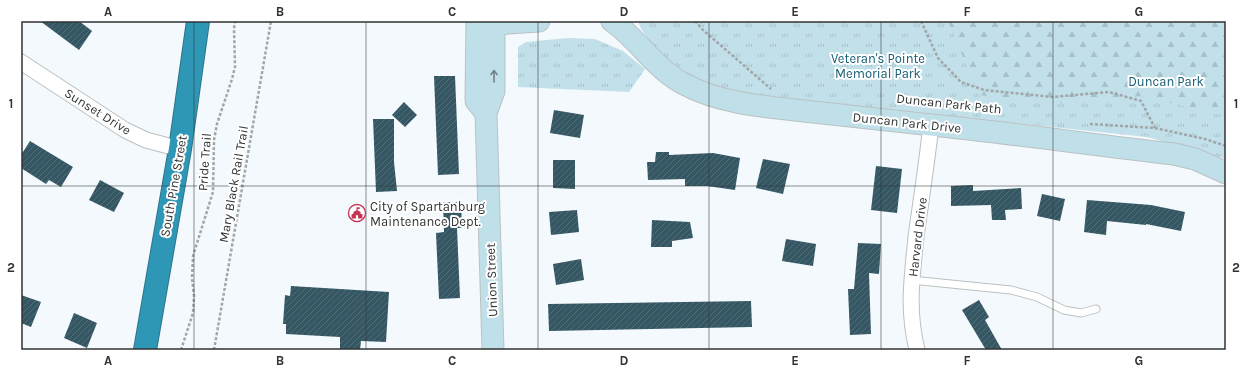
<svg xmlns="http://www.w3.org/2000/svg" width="1247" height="371" viewBox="0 0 1247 371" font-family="Karla,sans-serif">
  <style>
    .grass { fill: url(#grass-tufts) }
    .forest { fill: url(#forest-firs) }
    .building { fill: url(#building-hatch) }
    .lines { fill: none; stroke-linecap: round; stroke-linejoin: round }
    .lane-casing { stroke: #bbc1c3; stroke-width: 9 }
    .street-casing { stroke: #bbc1c3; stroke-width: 17 }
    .secondary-casing { stroke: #bbc1c3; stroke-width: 23 }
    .highway-casing { stroke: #2f7488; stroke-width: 24 }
    .path { stroke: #a1a6a8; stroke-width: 2.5; stroke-dasharray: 3 2; stroke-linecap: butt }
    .lane { stroke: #fff; stroke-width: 7 }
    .street { stroke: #fff; stroke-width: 15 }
    .secondary { stroke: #c0e0e9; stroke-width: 21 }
    .highway { stroke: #2e97b6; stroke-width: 22 }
    .oneway { stroke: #718185 }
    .grid { fill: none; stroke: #303333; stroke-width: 1; stroke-opacity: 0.55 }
    .labels { text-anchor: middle; stroke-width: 4; stroke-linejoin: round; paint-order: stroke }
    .park-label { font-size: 13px; fill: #135c71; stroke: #fff }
    .street-label { font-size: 13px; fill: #303333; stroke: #fff }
    .poi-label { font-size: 13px; fill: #303333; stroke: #fff; text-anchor: start }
    .neatline { fill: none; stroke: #303333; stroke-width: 1.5 }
    .grid-label { font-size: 13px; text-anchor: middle; font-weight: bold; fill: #303333 }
  </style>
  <defs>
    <pattern id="grass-tufts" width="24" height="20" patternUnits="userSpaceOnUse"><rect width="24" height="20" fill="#c2e0ea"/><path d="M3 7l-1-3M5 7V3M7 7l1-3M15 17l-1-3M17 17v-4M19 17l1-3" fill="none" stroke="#a7c1c9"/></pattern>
    <pattern id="forest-firs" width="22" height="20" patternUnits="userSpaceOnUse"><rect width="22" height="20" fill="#c2e0ea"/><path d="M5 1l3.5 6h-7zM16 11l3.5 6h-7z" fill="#a7c1c9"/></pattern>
    <pattern id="building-hatch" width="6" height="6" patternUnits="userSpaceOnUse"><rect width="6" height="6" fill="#345763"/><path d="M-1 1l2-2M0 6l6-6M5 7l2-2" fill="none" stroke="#506c76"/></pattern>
  </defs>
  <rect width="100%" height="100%" fill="#f3f9fc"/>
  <g class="grass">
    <polygon points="638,21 1226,21 1226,159 1147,137 888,110 773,99 724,89 695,78 661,56 641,29"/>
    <polygon points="568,38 595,39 623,51 645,69 629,92 518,87 518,47 526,42"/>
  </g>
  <polygon class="forest" points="948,21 1226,21 1226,116 1141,96 1055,103 979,95"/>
  <g class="building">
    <polygon points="40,21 79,21 92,31 79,50"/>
    <polygon points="434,76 455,76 459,174 438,175"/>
    <polygon points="404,102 417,115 405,127 392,115"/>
    <polygon points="554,110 584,115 580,138 550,133"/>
    <polygon points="373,119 394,119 394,162 397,191 376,192"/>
    <polygon points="30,141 73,167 61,187 49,180 46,184 21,168 21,155"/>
    <polygon points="656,152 669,152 669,155 713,153 740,158 735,190 707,186 685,186 685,179 648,180 647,162 655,162"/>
    <polygon points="763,159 790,164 783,194 756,188"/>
    <polygon points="553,160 575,160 575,189 553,188"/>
    <polygon points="876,166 902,169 897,213 871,210"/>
    <polygon points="100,180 124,193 114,212 89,200"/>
    <polygon points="973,185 973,191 1021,188 1022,209 1005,210 1006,220 992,220 991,205 951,206 951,186"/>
    <polygon points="1042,194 1065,199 1060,221 1037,216"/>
    <polygon points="1087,200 1151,205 1185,212 1181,231 1146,224 1146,225 1107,221 1106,235 1084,232"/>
    <polygon points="443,202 461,202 462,228 457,228 460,298 439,299 436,233 444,232"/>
    <polygon points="577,210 579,232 551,235 549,212"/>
    <polygon points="652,220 690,222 693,238 672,241 672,247 651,247"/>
    <polygon points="786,239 816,244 813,266 782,261"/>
    <polygon points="858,243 881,244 879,274 869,273 871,334 850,335 848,289 854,289"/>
    <polygon points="581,259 584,280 556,285 553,264"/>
    <polygon points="291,286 389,292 386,342 361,341 360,350 340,350 340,337 286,334 286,324 283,324 285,295 290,296"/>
    <polygon points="21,295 41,302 31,327 21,323"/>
    <polygon points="979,300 989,317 985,320 1002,350 986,350 962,310"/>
    <polygon points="751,301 752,327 549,331 548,304"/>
    <polygon points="74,313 97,323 87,348 64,338"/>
  </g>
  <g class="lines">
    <g class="lane-casing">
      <polyline id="lane" points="911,280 1011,290 1037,297 1064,310 1081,313 1096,309"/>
    </g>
    <g class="street-casing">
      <g id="street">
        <polyline points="21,62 125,130 146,140 180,149"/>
        <path d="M917,350C907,309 912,278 916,237C921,200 927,162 931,125"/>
      </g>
    </g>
    <g class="secondary-casing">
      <g id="secondary">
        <polyline points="477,21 476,101 486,113"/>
        <path d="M612,21C638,39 655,69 684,84C719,103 765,107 804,111C847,116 889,120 931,125C1012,133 1093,145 1174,154L1195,159L1226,173"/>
        <polyline points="480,27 494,24 539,21"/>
        <polyline points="493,350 486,113 494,91 494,21"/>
      </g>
    </g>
    <g class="highway-casing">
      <polyline id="highway" points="145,350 180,149 198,21"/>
    </g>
    <g class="path">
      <polyline points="695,21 703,30 771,89"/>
      <polyline points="921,21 938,58 961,82 984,90 1052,97 1109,92 1141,101 1155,128"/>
      <polyline points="1090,124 1155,128 1205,139 1226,146"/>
      <polyline points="181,350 193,313 194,296 192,278 193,256 213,192 214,140 217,124 232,79 235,67 234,29 235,21"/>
      <polyline points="214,350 271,21"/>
    </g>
    <use href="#lane" class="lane"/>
    <use href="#street" class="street"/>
    <use href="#secondary" class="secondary"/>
    <use href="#highway" class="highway"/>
  </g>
  <defs><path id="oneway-shaft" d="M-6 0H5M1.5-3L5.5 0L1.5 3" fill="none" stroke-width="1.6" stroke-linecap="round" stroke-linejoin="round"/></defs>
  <use class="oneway" href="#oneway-shaft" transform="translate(494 76) rotate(-90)"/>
  <path class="grid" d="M194,21V350M366,21V350M538,21V350M709,21V350M881,21V350M1053,21V350M21,186H1226"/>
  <defs>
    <g id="civic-ring" transform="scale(0.9)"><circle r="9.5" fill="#fff" stroke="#c43456" stroke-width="1.5"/><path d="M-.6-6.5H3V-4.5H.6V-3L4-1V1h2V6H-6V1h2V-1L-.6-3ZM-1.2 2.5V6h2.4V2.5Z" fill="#c43456"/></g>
  </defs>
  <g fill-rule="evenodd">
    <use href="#civic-ring" x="357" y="213"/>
  </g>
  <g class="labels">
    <g class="park-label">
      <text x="878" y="63">Veteran's Pointe<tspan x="878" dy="15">Memorial Park</tspan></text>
      <text x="1166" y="86">Duncan Park</text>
    </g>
    <g class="street-label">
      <text transform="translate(949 103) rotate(6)" y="5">Duncan Park Path</text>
      <text transform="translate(98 111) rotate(32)" y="5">Sunset Drive</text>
      <text transform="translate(907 122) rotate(6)" y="5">Duncan Park Drive</text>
      <text transform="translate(204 162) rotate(-86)" y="5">Pride Trail</text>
      <text transform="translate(233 184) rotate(-80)" y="5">Mary Black Rail Trail</text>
      <text transform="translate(173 186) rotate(-80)" y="5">South Pine Street</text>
      <text transform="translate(917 237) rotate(-83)" y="5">Harvard Drive</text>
      <text transform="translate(491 280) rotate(-92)" y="5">Union Street</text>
    </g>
    <g class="poi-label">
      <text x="370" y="211">City of Spartanburg<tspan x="370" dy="15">Maintenance Dept.</tspan></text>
    </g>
  </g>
  <rect width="1247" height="371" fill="none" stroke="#ffffff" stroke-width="44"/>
  <rect x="22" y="22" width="1203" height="327" class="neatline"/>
  <g class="grid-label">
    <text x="108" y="16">A</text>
    <text x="280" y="16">B</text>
    <text x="452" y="16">C</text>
    <text x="624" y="16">D</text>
    <text x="795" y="16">E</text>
    <text x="967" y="16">F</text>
    <text x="1139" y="16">G</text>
    <text x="11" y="108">1</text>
    <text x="1236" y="108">1</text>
    <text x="11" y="272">2</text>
    <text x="1236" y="272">2</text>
    <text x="108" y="365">A</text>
    <text x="280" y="365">B</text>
    <text x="452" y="365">C</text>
    <text x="624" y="365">D</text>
    <text x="795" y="365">E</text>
    <text x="967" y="365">F</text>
    <text x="1139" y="365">G</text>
  </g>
</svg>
